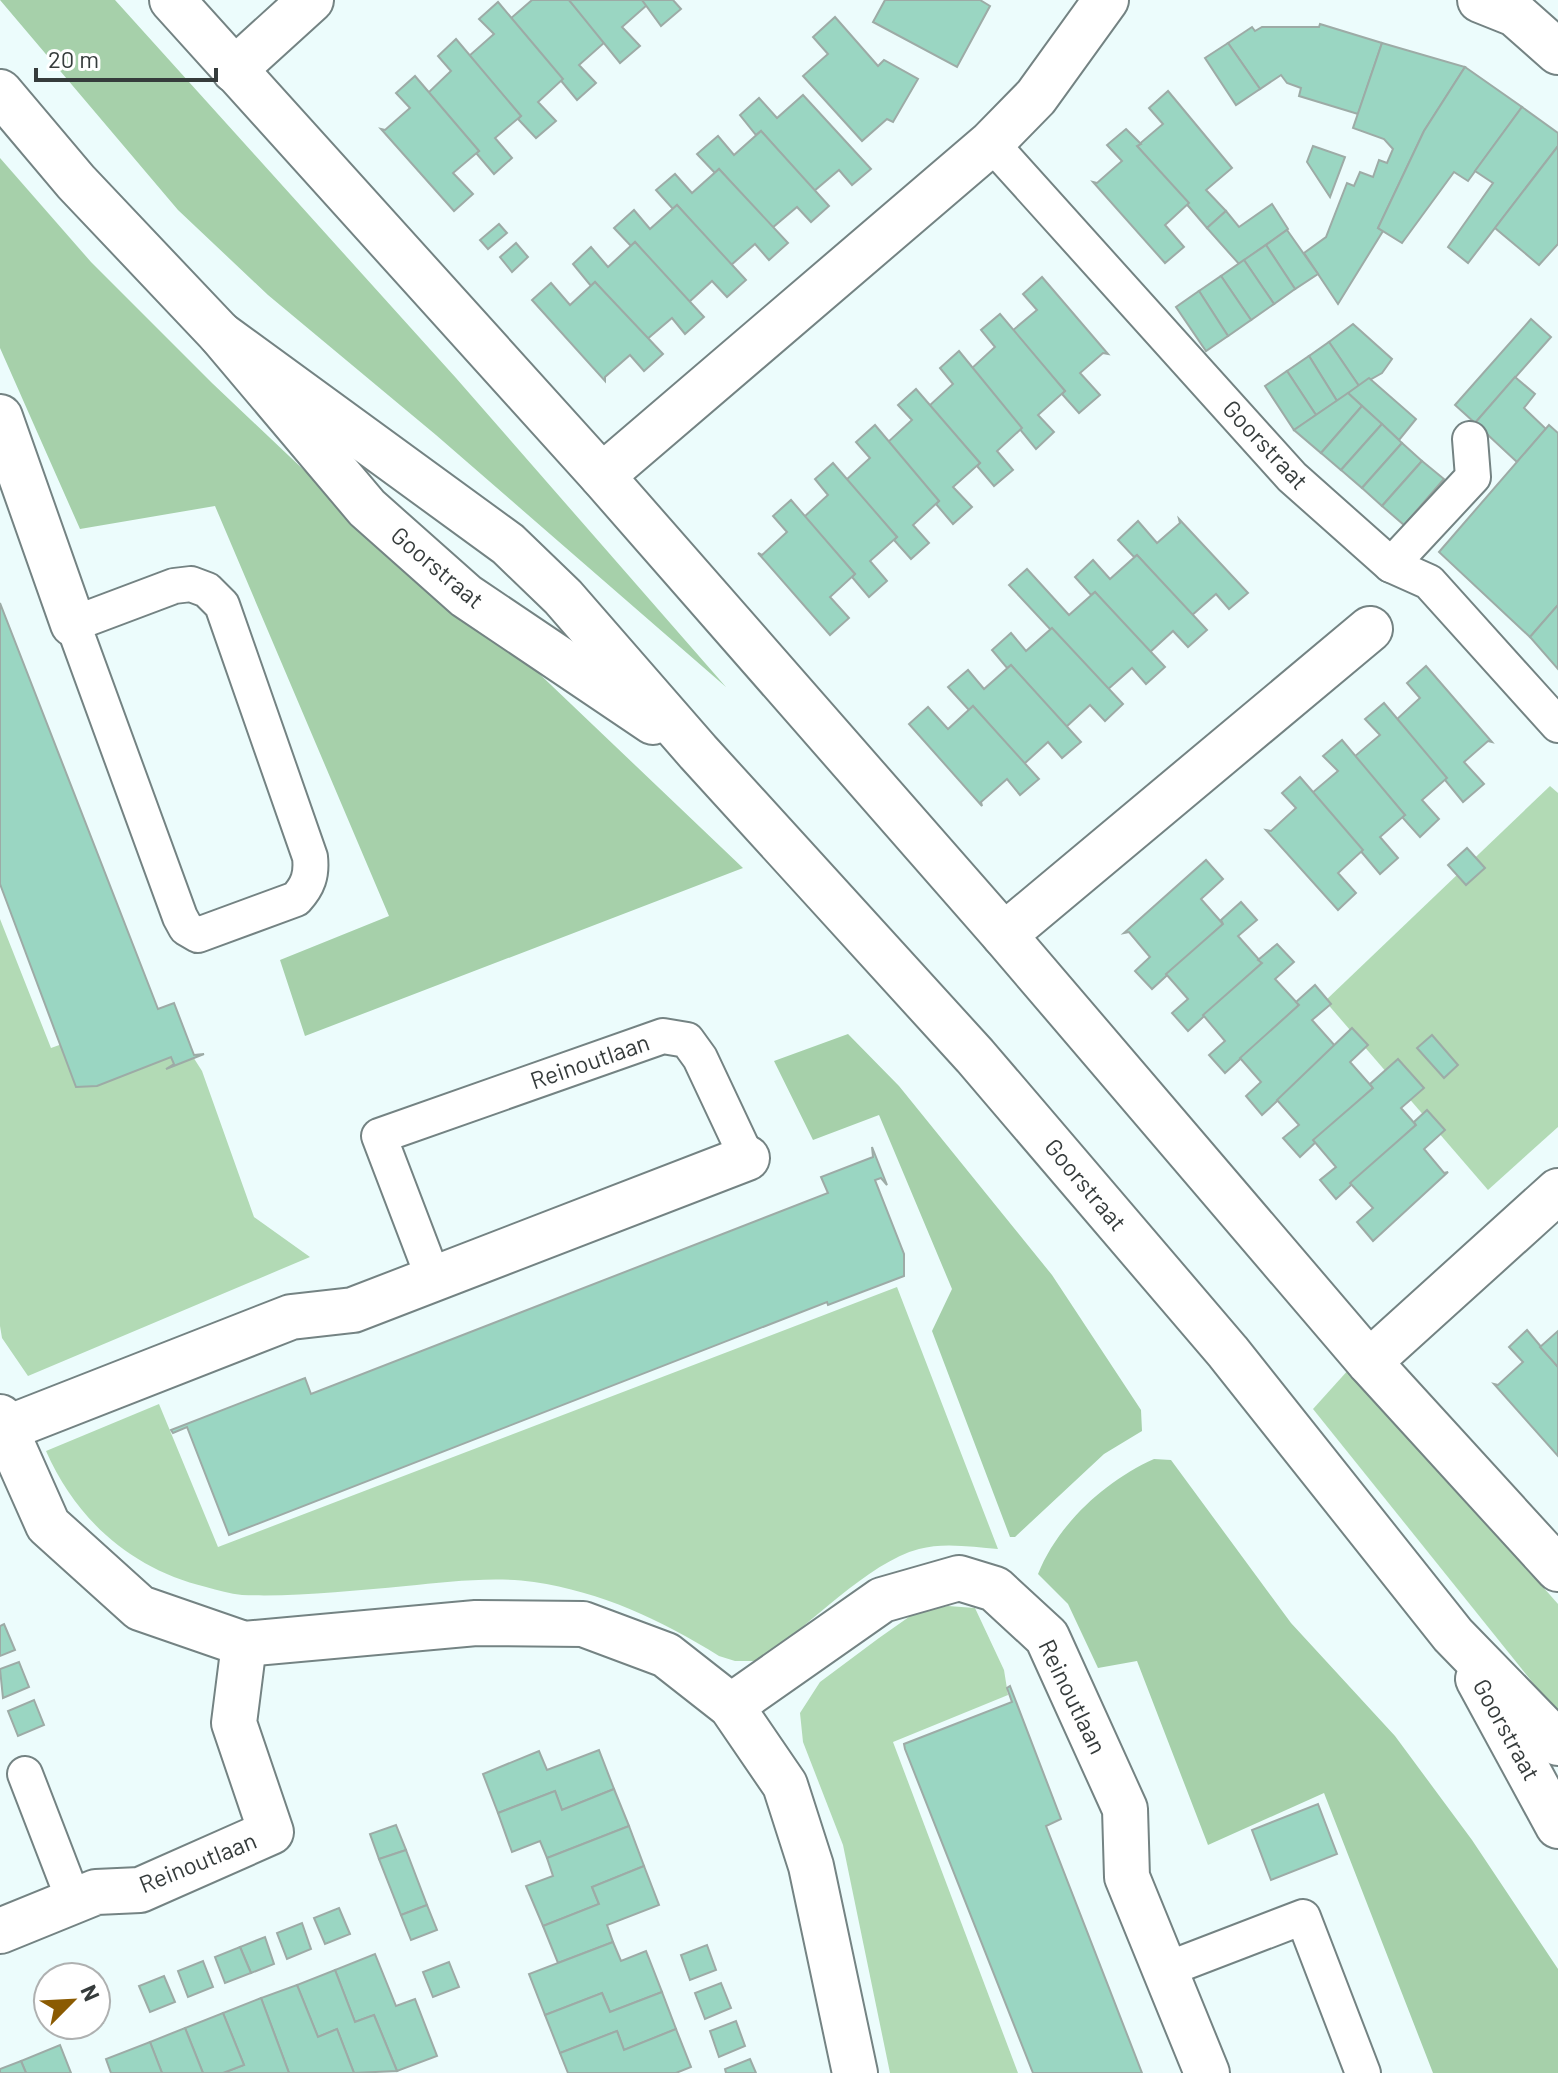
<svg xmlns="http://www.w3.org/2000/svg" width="1558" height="2073" viewBox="0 0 1558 2073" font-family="Barlow,sans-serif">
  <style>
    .green { fill: #b2dab5 }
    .forest { fill: #a6d0aa }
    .building { fill: #9ad6c2; stroke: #9daba6; stroke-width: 2 }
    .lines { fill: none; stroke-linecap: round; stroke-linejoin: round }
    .service-casing { stroke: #748383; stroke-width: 38 }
    .minor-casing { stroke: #748383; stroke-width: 48 }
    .tertiary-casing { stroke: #748383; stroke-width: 48 }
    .service { stroke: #fff; stroke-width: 34 }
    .minor { stroke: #fff; stroke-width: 44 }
    .tertiary { stroke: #fff; stroke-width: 44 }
    .labels { text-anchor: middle; stroke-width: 8; stroke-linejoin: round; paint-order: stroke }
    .street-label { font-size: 24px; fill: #363c3c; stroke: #fff }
  </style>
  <rect width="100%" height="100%" fill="#ecfcfc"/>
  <g class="green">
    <polygon points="1550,786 1558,793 1558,1127 1488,1190 1325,1001"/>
    <polygon points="0,919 51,1048 162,1008 202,1071 254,1217 310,1257 28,1376 2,1338 0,1326"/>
    <path d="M897,1287L998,1549C973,1547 944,1542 919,1549C866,1563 806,1630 758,1661H735L719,1656C662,1620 601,1592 534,1582C493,1576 447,1582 406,1586C351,1591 296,1597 242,1595C230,1594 218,1590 206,1587C132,1569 77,1521 46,1451L159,1404L218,1547Z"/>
    <polygon points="1350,1368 1558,1604 1558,1714 1313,1409"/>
    <polygon points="948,1606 975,1608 1004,1670 1008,1695 893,1742 1018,2073 890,2073 843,1845 803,1742 800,1713 820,1682 879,1638 916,1612"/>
  </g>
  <g class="forest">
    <polygon points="0,0 115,0 456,378 726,687 436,435 268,295 178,210"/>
    <polygon points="0,158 91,262 212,383 347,511 529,664 743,868 305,1036 280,960 389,916 215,506 80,529 0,348"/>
    <polygon points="848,1034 899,1086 1052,1275 1141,1410 1142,1431 1104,1454 1015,1537 1010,1537 932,1331 952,1289 879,1115 813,1140 774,1061"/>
    <path d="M1154,1459L1171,1460L1291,1623L1395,1736L1472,1840L1558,1969V2073H1433L1324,1793L1208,1845L1137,1661L1098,1668L1068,1604L1038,1574C1058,1524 1105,1481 1154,1459Z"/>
  </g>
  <g class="building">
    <polygon points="532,0 569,0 605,42 579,65 596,83 577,100 510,19"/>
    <polygon points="569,0 642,0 647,5 622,27 640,46 620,63"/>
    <polygon points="642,0 673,0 681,9 661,26"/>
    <polygon points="885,0 980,0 990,6 957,67 873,22"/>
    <polygon points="498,2 563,79 538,102 556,121 536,138 518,119 521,116 469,56 494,34 479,19"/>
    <polygon points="835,17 878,66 884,60 918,79 893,122 887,119 862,141 803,76 828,54 813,37"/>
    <polygon points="1320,24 1382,43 1358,114 1299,96 1301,88 1287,83 1281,75 1260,89 1228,43 1252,27 1255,31 1262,27 1319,27"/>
    <polygon points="456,39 521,116 495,138 512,158 494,174 476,153 479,151 428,93 451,71 438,56"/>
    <polygon points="1228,43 1260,89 1236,105 1205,58"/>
    <polygon points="1382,43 1465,67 1424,131 1378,228 1383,231 1338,304 1304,253 1326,237 1347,183 1354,186 1360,172 1373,177 1379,160 1387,163 1393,149 1384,139 1353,128"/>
    <polygon points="1465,67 1522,107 1468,181 1454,172 1402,243 1378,228 1424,131"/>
    <polygon points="415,76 479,151 453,173 473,194 454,211 381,129 385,130 410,108 396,93"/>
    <polygon points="1168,91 1232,168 1206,190 1226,211 1207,228 1137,146 1163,124 1149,108"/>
    <polygon points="803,95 871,169 852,185 839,170 814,191 761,131 756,135 740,115 759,98 777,118"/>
    <polygon points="1522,107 1558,133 1558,146 1468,263 1448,247 1493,183 1475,171"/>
    <polygon points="1126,129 1141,144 1137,146 1189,203 1165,225 1184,247 1165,263 1093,182 1097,183 1122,161 1107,145"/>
    <polygon points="761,131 829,206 811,222 797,207 772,228 719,169 715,173 697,154 718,136 734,155"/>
    <polygon points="1313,146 1345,157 1330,197 1307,162"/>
    <polygon points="1558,146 1558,244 1539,265 1495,228"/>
    <polygon points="719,169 788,243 769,260 755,244 730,266 677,205 673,209 656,190 675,174 692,193"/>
    <polygon points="1272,204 1288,229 1239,264 1207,228 1226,211 1239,227"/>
    <polygon points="677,205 746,280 727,297 712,281 688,303 635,242 631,246 614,228 634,210 650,229"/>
    <polygon points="499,224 507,233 488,249 480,240"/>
    <polygon points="1287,230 1318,274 1295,289 1266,245"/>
    <polygon points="635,242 704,317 685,334 672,318 646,340 595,282 591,286 573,264 591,247 608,267"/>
    <polygon points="516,243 528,257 512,272 500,257"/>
    <polygon points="1266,245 1295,289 1274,304 1244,260"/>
    <polygon points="1244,260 1274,304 1251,320 1221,276"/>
    <polygon points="1221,276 1251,320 1228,336 1199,291"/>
    <polygon points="1042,277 1108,354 1103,353 1080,373 1100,395 1079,413 1062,394 1065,391 1012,331 1037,310 1023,294"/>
    <polygon points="595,282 663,354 644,371 630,355 605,377 605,381 532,300 551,283 570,305"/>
    <polygon points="1199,291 1228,336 1206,351 1176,307"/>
    <polygon points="1000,314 1065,391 1038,415 1054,432 1036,449 971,369 995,347 981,330"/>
    <polygon points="1531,319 1551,337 1475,423 1455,405"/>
    <polygon points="1353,324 1392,359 1382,373 1359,386 1329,342"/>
    <polygon points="1329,342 1359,386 1337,401 1309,356"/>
    <polygon points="959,351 1022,428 997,451 1013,470 994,486 977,466 980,463 929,406 953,384 940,368"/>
    <polygon points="1309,356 1337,401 1316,415 1287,371"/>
    <polygon points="1287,371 1316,415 1294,430 1265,386"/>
    <polygon points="1515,377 1535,394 1524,408 1546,429 1517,462 1475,423"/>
    <polygon points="1369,378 1416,419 1399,440 1348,393"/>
    <polygon points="916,389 980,463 953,487 972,507 953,524 936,504 939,501 887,443 912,420 898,405"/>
    <polygon points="1348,393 1362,406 1321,453 1294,430"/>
    <polygon points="1362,406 1382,424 1341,470 1321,453"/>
    <polygon points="1382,424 1402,443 1362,488 1341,470"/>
    <polygon points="875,425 939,501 913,525 929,543 911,559 894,540 897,537 846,480 870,458 856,442"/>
    <polygon points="1549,425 1558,433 1558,605 1530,637 1439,552"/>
    <polygon points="1402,443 1422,461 1382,506 1362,488"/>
    <polygon points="1422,461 1444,479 1404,525 1382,506"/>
    <polygon points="833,463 897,537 870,561 887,581 869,597 852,577 855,574 804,517 828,495 815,479"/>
    <polygon points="791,500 855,574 830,597 849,618 830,635 758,553 762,555 787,532 773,516"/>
    <polygon points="1179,519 1248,593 1229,609 1216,594 1191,616 1137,555 1134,557 1118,540 1138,521 1157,543 1180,523"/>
    <polygon points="1137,555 1207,630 1188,647 1173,631 1149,653 1095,592 1091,595 1075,577 1093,560 1110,579"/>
    <polygon points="1027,569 1069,615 1095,592 1165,667 1146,684 1132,668 1107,690 1009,585"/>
    <polygon points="0,603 158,1009 174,1003 194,1055 204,1054 166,1069 174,1064 171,1057 97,1086 76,1087 0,884"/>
    <polygon points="1558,605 1558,669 1530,637"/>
    <polygon points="1052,628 1123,704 1105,721 1090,705 1066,727 1011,665 1007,668 992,650 1011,633 1026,651"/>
    <polygon points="1011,665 1081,742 1062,758 1048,742 1024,764 973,706 969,710 948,687 968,670 984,689"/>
    <polygon points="1426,666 1492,742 1488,741 1464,762 1484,784 1463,802 1396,720 1420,698 1407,683"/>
    <polygon points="1384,703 1447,778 1422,800 1439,819 1420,837 1402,817 1405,815 1354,757 1380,735 1365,719"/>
    <polygon points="973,706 1039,779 1020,795 1007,779 981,802 982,806 909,724 928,707 948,729"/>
    <polygon points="1342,740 1405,815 1380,837 1398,858 1380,874 1312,793 1338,771 1323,756"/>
    <polygon points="1300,777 1363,850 1338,873 1356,893 1338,910 1266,830 1271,831 1296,808 1282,793"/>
    <polygon points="1467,848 1485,868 1466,885 1448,865"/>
    <polygon points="1206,860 1223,879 1201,899 1223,924 1152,989 1135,971 1150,957 1129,932 1124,933"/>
    <polygon points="1241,902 1257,920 1238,936 1262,963 1188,1031 1172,1013 1188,999 1166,974 1223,924 1221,920"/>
    <polygon points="1277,944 1294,962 1275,979 1299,1005 1225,1073 1209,1055 1225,1041 1203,1015 1262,963 1258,960"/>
    <polygon points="1315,985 1331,1004 1312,1020 1336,1047 1262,1115 1246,1096 1261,1082 1240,1058 1299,1005 1296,1002"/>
    <polygon points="1352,1028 1368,1045 1350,1062 1373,1088 1300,1157 1283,1138 1299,1125 1277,1100"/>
    <polygon points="1432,1035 1458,1065 1444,1078 1417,1048"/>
    <polygon points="1398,1059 1424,1088 1401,1108 1416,1125 1336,1199 1320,1180 1336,1167 1313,1140 1373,1088 1370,1084"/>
    <polygon points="1427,1110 1445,1130 1424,1149 1444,1173 1448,1172 1373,1241 1357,1222 1373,1208 1350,1183 1416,1125 1414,1122"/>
    <polygon points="872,1147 887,1185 881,1178 875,1180 904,1254 904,1276 828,1305 827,1302 229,1535 187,1427 173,1433 171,1430 305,1378 311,1394 828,1193 821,1177 873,1157"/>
    <polygon points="1527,1330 1558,1367 1558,1456 1494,1384 1498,1385 1523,1362 1509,1347"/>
    <polygon points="1558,1331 1558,1367 1540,1347"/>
    <polygon points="4,1624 15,1650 0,1656 0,1626"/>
    <polygon points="19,1662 29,1687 3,1698 0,1669"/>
    <polygon points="1010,1686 1061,1819 1046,1826 1142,2073 1033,2073 905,1749 904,1744 1012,1702 1007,1688"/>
    <polygon points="34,1700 44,1725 18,1736 8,1711"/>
    <polygon points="599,1750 614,1789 562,1810 555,1791 498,1813 483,1774 539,1751 547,1770"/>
    <polygon points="614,1789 629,1826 547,1858 540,1841 512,1852 498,1813 555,1791 562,1810"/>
    <polygon points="1318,1804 1337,1854 1271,1880 1252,1830"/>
    <polygon points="396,1825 406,1850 379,1859 370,1834"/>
    <polygon points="629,1826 644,1866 592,1887 599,1904 543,1926 526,1886 553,1876 547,1858"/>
    <polygon points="406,1850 427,1905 401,1915 379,1859"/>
    <polygon points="644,1866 659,1905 607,1925 613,1942 558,1963 543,1926 599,1904 592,1887"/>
    <polygon points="427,1905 437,1930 411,1940 401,1915"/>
    <polygon points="339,1908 350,1934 325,1944 314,1918"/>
    <polygon points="302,1923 311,1949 287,1959 277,1933"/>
    <polygon points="265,1937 274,1964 251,1973 240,1947"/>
    <polygon points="613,1942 621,1961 646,1951 662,1992 610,2012 602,1993 545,2015 529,1974"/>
    <polygon points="707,1945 716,1970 690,1980 681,1955"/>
    <polygon points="240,1947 251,1973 225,1983 215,1957"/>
    <polygon points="375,1954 396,2006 415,1999 437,2056 397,2071 374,2015 355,2022 335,1970"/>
    <polygon points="203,1961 213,1987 188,1997 178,1971"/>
    <polygon points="449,1962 459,1987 433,1997 423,1972"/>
    <polygon points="335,1970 355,2022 374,2015 397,2071 354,2073 337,2029 318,2037 297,1985"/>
    <polygon points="164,1976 175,2002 150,2012 139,1986"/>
    <polygon points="721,1983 731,2008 705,2019 695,1993"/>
    <polygon points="297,1985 318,2037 337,2029 354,2073 289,2073 261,1998"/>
    <polygon points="662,1992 676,2029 624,2050 617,2031 560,2053 545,2015 602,1993 610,2012"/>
    <polygon points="261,1998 289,2073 223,2073 244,2065 223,2013"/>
    <polygon points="96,2006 103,2023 77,2034 74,2025 96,2025"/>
    <polygon points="223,2013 244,2065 223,2073 203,2073 185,2028"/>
    <polygon points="736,2021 745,2046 719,2057 710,2031"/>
    <polygon points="185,2028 203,2073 162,2073 150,2042"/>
    <polygon points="676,2029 691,2067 676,2073 568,2073 560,2053 617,2031 624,2050"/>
    <polygon points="150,2042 162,2073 111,2073 106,2059"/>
    <polygon points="60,2045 71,2073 26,2073 21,2061"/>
    <polygon points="750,2059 756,2073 726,2073 725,2069"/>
    <polygon points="21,2061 26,2073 0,2073 0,2069"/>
  </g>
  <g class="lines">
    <g class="service-casing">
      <g id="service">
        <polyline points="991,143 1292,477 1391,565 1429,582 1558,725"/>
        <polyline points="1391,565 1473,477 1470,439"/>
        <path d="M191,584L207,590L222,605L310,857C312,875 308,886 296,899L198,935L186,928L180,917L73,624L174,586Z"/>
        <polyline points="434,1280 379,1136 663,1036 687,1040 700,1058 747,1158"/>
        <polyline points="25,1774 74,1901"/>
        <polyline points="1165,1970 1303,1917 1363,2073"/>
      </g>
    </g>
    <g class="minor-casing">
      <g id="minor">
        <polyline points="172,0 602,476 1004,935 1369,1362 1558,1569"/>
        <polyline points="1480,0 1515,14 1558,52"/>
        <polyline points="234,70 311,0"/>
        <polyline points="0,417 73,624"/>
        <polyline points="602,476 991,143 1036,97 1106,0"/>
        <polyline points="1004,935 1370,629"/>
        <polyline points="1369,1362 1558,1191"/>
        <polyline points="0,1417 48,1525 140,1608 244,1644 476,1623 583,1624 666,1655 731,1706 785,1785 811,1866 855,2073"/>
        <polyline points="5,1429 291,1317 353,1310 747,1158"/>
        <polyline points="731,1706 882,1600 959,1578 995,1589 1047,1637 1125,1809 1127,1877 1207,2073"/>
        <polyline points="0,1931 96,1892 140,1890 271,1832 234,1723 244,1644"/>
      </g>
    </g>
    <g class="tertiary-casing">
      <g id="tertiary">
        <polyline points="0,92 76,182 220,334 367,508 466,596 653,722"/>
        <polyline points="220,334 508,544 563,597 698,752 975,1056 1228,1352 1453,1635 1558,1743"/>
        <polyline points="1478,1679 1558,1826"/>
      </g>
    </g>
    <use href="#service" class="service"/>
    <use href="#minor" class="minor"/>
    <use href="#tertiary" class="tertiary"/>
  </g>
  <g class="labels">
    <g class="street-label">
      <text transform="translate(1265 445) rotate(47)" y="8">Goorstraat</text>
      <text transform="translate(437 568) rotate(40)" y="8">Goorstraat</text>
      <text transform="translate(590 1062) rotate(-19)" y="8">Reinoutlaan</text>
      <text transform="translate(1085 1185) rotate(50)" y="8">Goorstraat</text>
      <text transform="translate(1072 1697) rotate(64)" y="8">Reinoutlaan</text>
      <text transform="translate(1506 1730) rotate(61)" y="8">Goorstraat</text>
      <text transform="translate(198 1863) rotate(-22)" y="8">Reinoutlaan</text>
    </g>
  </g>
  <g transform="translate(72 2001) rotate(66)"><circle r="38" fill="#ffffff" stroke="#afb1b1" stroke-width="2"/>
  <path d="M0-6L14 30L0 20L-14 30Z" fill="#8b5b02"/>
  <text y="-12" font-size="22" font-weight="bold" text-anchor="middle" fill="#363c3c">N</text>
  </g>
  <path d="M36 68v12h180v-12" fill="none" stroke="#363c3c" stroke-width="4"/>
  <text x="48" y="68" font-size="24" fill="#363c3c" stroke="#ffffff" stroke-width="6" paint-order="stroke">20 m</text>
</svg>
